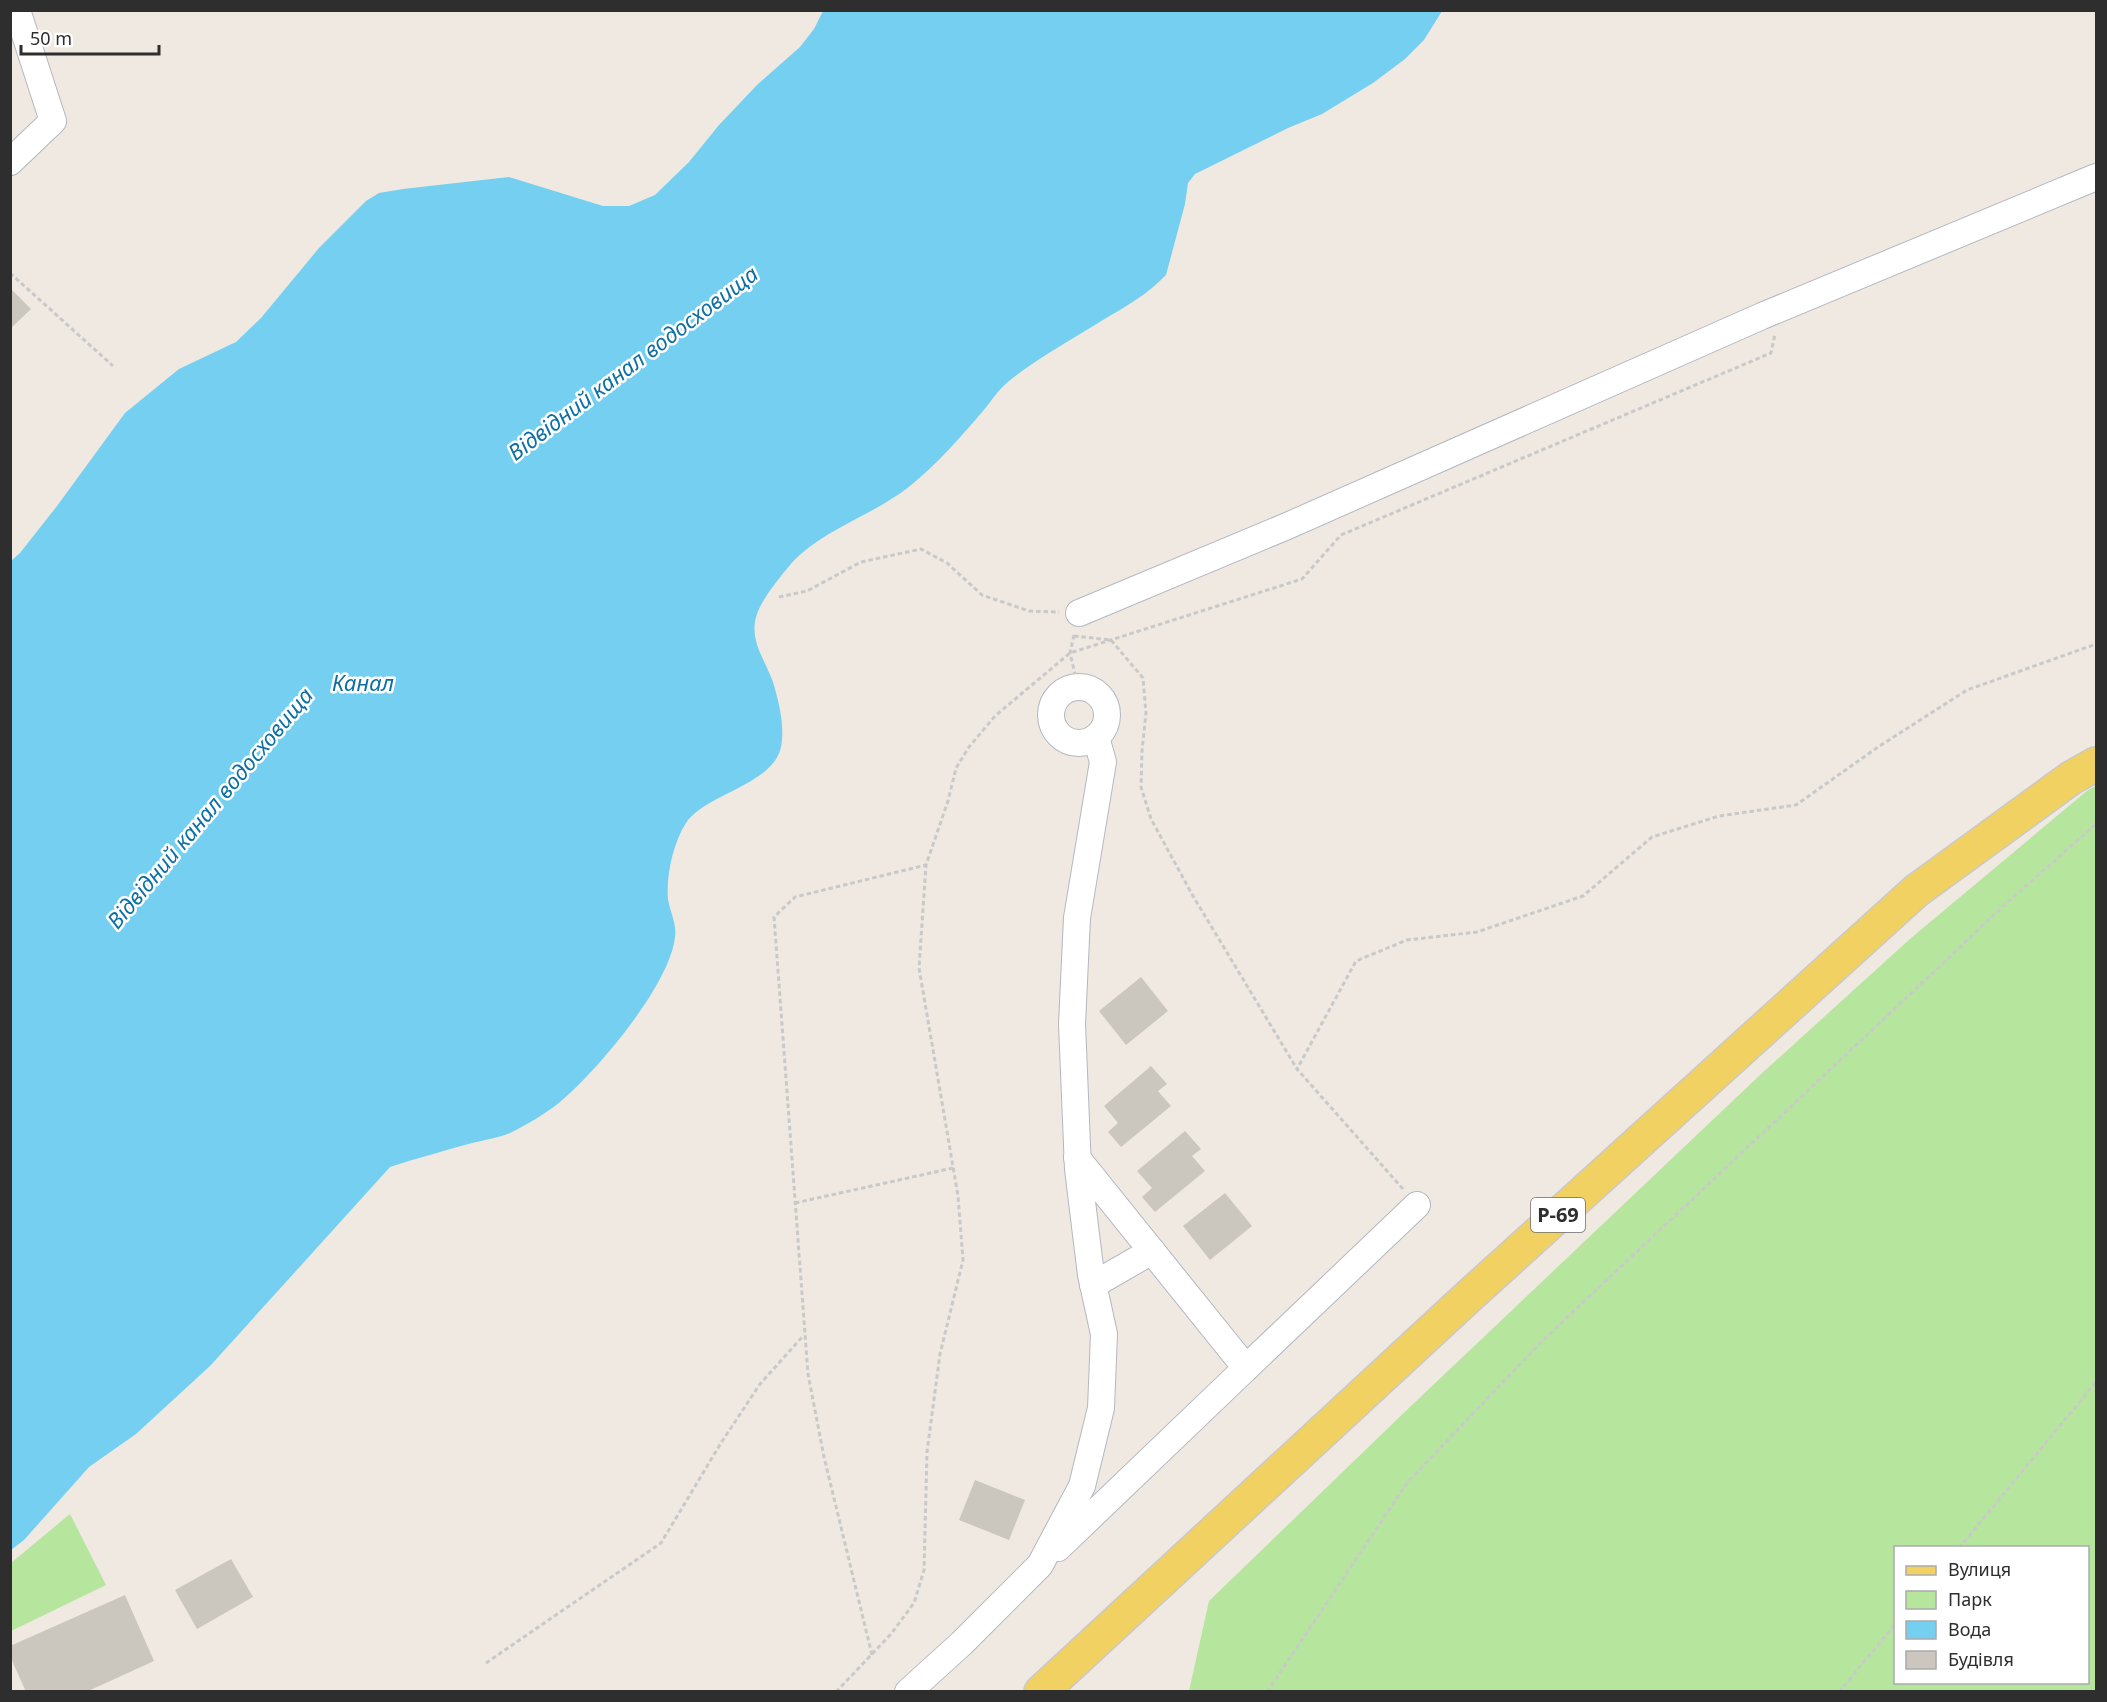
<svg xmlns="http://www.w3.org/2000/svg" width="2107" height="1702" viewBox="0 0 2107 1702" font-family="'Noto Sans',sans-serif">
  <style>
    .green { fill: #b6e59e; fill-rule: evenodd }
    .water { fill: #75cff0 }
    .building { fill: #cbc7bf }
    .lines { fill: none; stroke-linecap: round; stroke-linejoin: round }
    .minor-casing { stroke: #b4b7c1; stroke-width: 28 }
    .major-casing { stroke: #c9c9c9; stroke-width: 36 }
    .path { stroke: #c9c9c9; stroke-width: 3; stroke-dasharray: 4.5 3; stroke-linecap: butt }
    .minor { stroke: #fff; stroke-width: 26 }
    .major { stroke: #f2d163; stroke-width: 33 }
    .labels { text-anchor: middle; stroke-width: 5; stroke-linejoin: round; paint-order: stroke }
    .shield { fill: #fff; stroke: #6d6d6d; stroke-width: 1.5 }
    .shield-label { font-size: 20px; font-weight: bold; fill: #2e2e2e }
    .water-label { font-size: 22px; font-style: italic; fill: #0d6fa3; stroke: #fff }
  </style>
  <rect width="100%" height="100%" fill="#efe9e1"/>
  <g class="green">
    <path d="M2096,786V1691H1189L1209,1601L1412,1405L1760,1075L1911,938L2088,790ZM1896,1548H2088V1682H1896Z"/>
    <polygon points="70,1514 106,1585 11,1631 11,1563"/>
  </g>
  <path class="water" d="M823,11H1442L1424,40L1405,59L1373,83L1322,114L1288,128L1195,174L1188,183L1185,204L1166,275C1148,294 1125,307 1103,320C1071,340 1038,358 1009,381C998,390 992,400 983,411C961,437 937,464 910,486C874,515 819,531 790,565C780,577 762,599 757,614C748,640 765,659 773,682C779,702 785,726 781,747C773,785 705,794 686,823C673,843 666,876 668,899C670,912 677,924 675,937C670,985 597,1071 560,1102C548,1112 525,1126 510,1133C498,1138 484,1140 472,1143C444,1151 417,1158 390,1167L210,1366L136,1434L89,1467L24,1540L11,1550V561L20,553L57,506L125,413L179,369L236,342L261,318L319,248L366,201L379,193L403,189L509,177L603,206H629L655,195L689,162L719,125L758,84L800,47L814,29Z"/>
  <g class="building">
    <polygon points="10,288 31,309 10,329"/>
    <polygon points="1141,977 1168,1011 1126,1045 1099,1011"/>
    <polygon points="1151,1066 1167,1084 1158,1091 1171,1106 1121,1147 1108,1132 1118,1123 1104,1106"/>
    <polygon points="1185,1131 1201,1149 1192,1156 1205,1171 1155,1212 1142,1197 1152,1188 1137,1171"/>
    <polygon points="1225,1193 1252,1226 1210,1260 1183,1226"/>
    <polygon points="975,1480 1025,1500 1009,1540 959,1520"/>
    <polygon points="231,1559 253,1597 197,1629 175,1590"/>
    <polygon points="125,1595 154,1661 86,1692 26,1692 10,1656 10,1646"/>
  </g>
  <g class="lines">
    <g class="minor-casing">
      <g id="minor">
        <polyline points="10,162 53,121 17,10"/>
        <polyline points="1079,613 1285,527 1762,316 2096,177"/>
        <circle cx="1079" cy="715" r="28"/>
        <polyline points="1093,1285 1152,1251"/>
        <polyline points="1246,1368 1417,1205"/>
        <polyline points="1058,1548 1246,1368 1077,1158"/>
        <polyline points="908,1692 962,1643 1040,1565 1082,1486 1101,1408 1104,1334 1091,1275 1078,1169 1072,1024 1077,918 1103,762 1096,737"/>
      </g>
    </g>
    <g class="major-casing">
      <polyline id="major" points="1041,1692 1468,1297 1916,891 2071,778 2096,764"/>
    </g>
    <g class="path">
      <polyline points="10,273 113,366"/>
      <polyline points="779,597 807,591 861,562 921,549 947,563 982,595 1029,611 1059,612"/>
      <polyline points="1074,635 1070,653 1078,687"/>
      <polyline points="1074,636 1111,640 1143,678 1146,713 1142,751 1141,787 1151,819 1193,896 1297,1069"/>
      <polyline points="1403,1189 1297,1069 1356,961 1407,940 1477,932 1583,896 1652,837 1719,816 1796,805 1878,747 1967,690 2096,644"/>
      <polyline points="795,1203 953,1168"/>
      <polyline points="1959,1548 2096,1382"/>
      <polyline points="872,1655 824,1457 808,1374 774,917 795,897 926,865"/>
      <polyline points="486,1663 661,1543 721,1443 760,1384 804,1335"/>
      <polyline points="836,1692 891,1634 914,1603 924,1570 927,1452 940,1354 963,1260 958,1196 919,968 926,865 948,801 956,768 969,747 995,716 1070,653 1302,579 1341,535 1771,353 1775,334"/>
      <polyline points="1267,1692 1407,1483 1541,1342 2010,900 2096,824"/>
      <polyline points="1839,1692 1896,1623"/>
    </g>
    <use href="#minor" class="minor"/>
    <use href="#major" class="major"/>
  </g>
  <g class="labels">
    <rect class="shield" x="1531" y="1198" width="54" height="34" rx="4.5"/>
    <g class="shield-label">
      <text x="1558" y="1222">Р-69</text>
    </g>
    <g class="water-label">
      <text transform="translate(633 363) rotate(-37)" y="8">Відвідний канал водосховища</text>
      <text x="363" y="691">Канал</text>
      <text transform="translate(210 808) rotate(-50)" y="8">Відвідний канал водосховища</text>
    </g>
  </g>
  <rect width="2107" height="1702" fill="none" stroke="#2e2e2e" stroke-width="24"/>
  <rect x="1894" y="1546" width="195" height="138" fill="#ffffff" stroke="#ababab" stroke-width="1.5"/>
  <rect x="1906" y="1566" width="30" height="9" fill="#f2d163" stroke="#ababab" stroke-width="1.5"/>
  <text x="1948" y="1576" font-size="18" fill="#2e2e2e">Вулиця</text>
  <rect x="1906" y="1591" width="30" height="18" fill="#b6e59e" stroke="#ababab" stroke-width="1.5"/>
  <text x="1948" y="1606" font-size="18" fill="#2e2e2e">Парк</text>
  <rect x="1906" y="1621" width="30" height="18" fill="#75cff0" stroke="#ababab" stroke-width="1.5"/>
  <text x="1948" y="1636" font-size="18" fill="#2e2e2e">Вода</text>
  <rect x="1906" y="1651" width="30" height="18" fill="#cbc7bf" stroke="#ababab" stroke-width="1.5"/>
  <text x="1948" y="1666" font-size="18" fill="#2e2e2e">Будівля</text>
  <path d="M21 45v9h138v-9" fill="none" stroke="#2e2e2e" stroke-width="3"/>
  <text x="30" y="45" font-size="18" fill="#2e2e2e" stroke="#ffffff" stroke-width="4.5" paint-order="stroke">50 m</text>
</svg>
